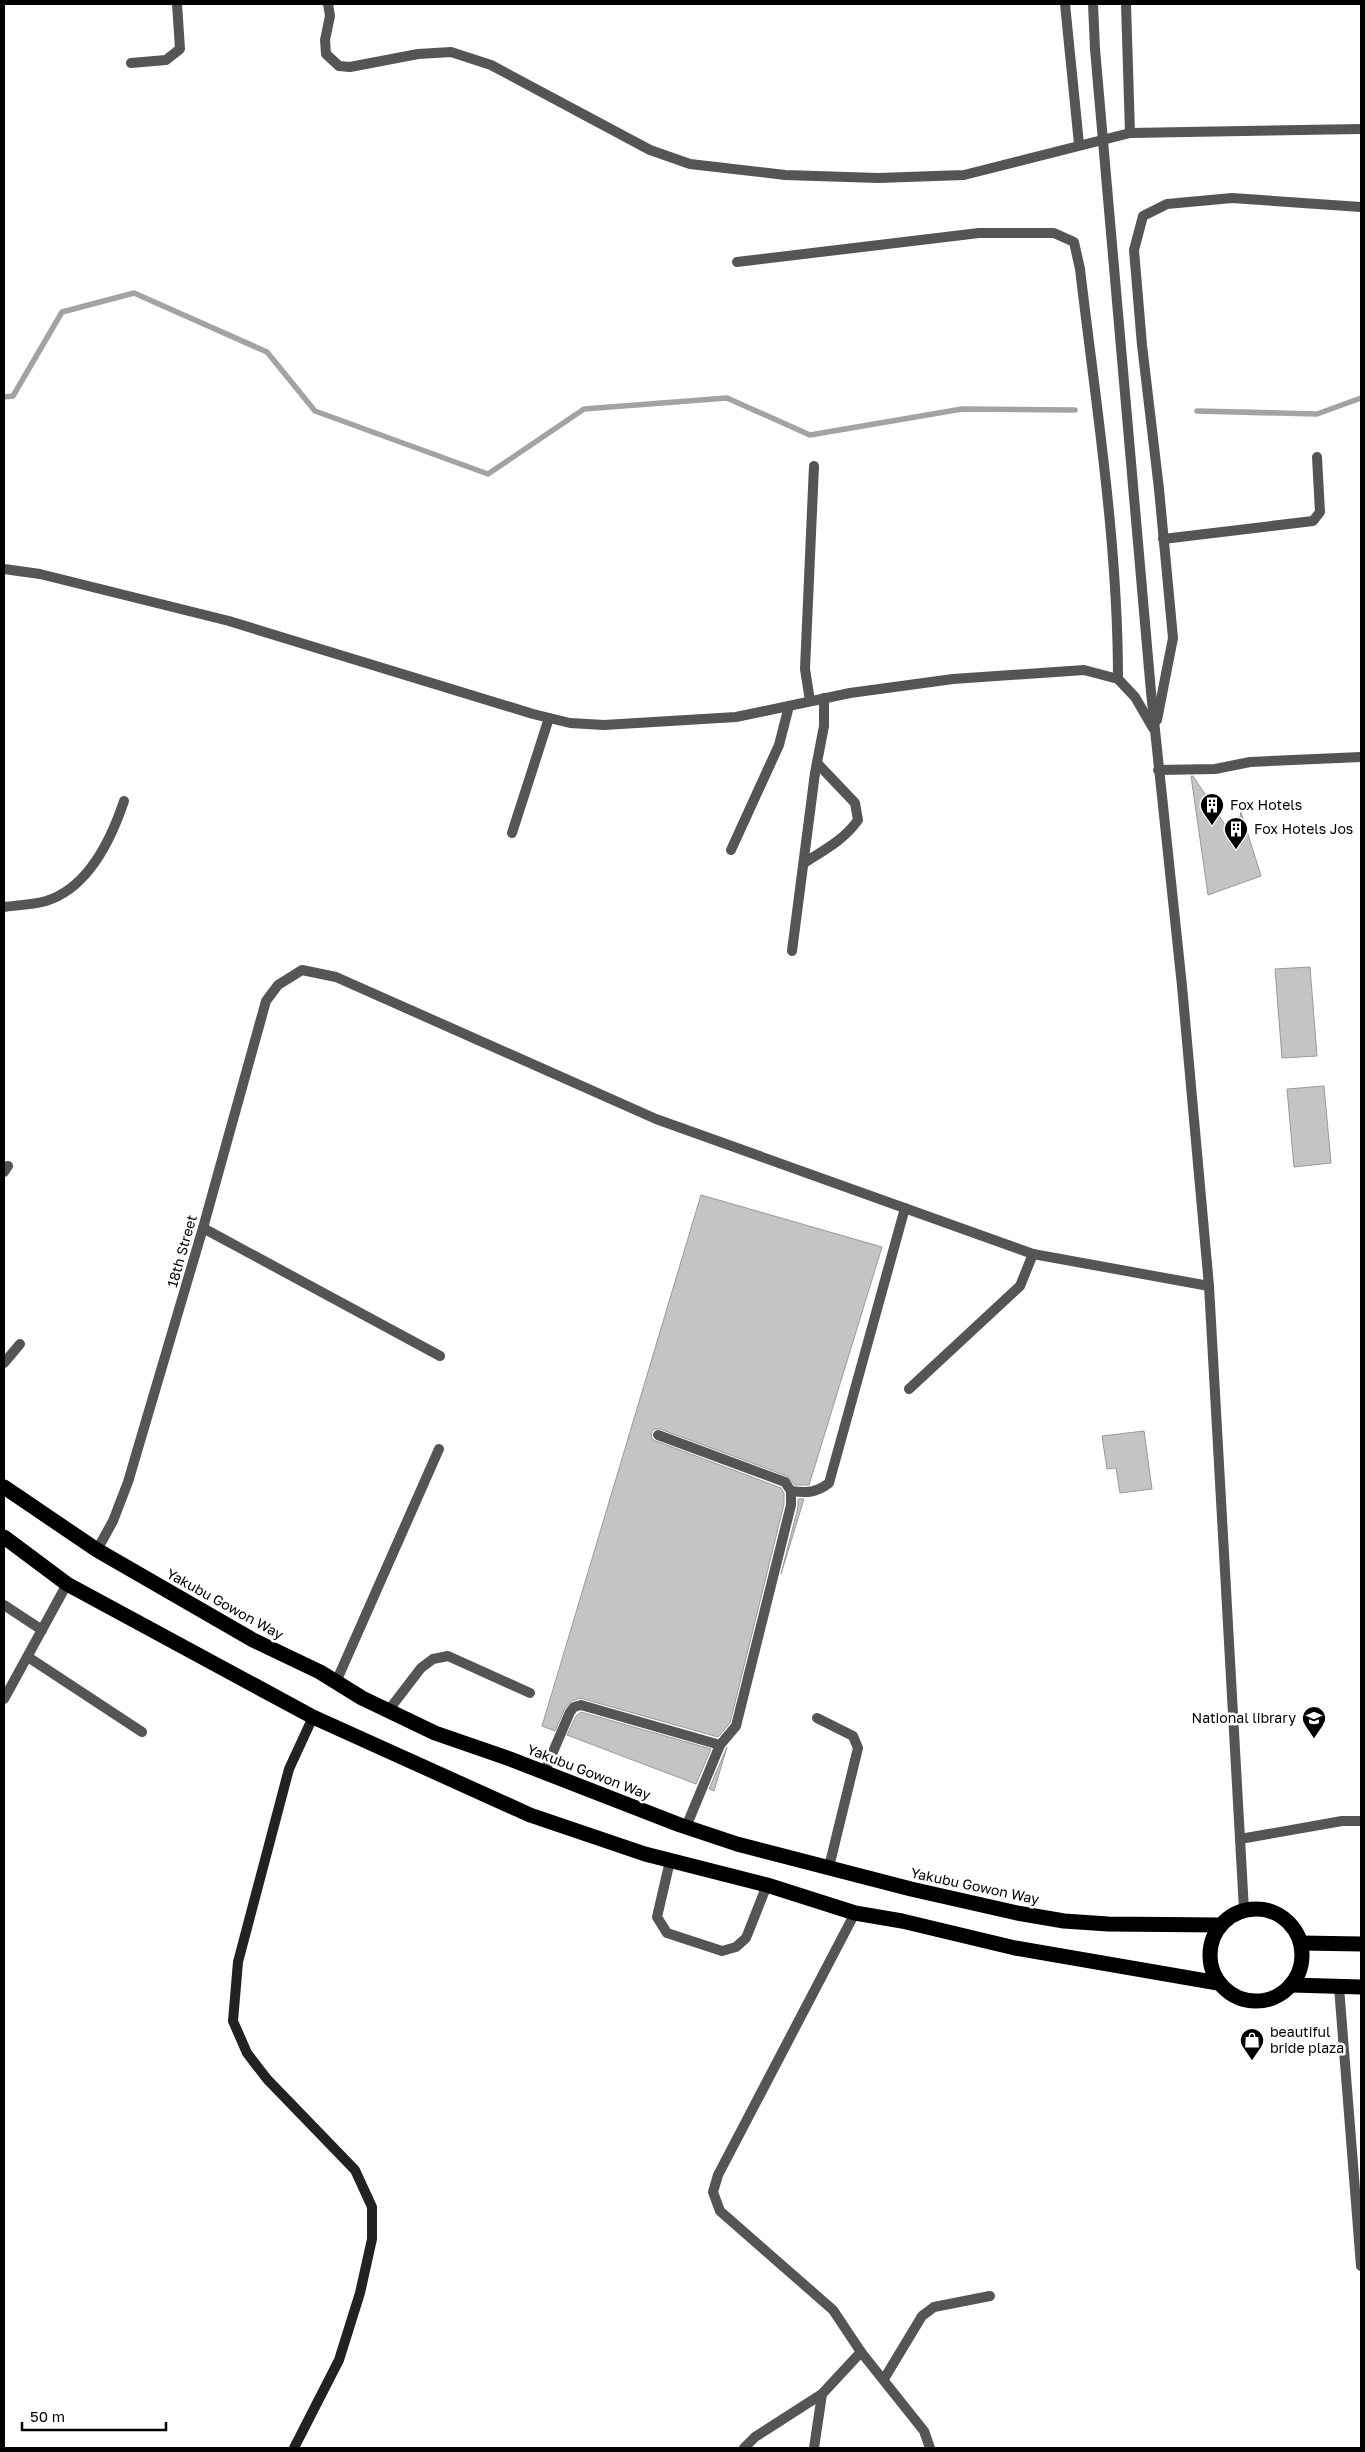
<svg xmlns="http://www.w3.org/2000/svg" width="1365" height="2452" viewBox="0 0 1365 2452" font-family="'Golos Text',sans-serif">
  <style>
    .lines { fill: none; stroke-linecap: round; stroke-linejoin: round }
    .stream { stroke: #a3a3a3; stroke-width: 5.5 }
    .building { fill: #c4c4c4; stroke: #999 }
    .lane { stroke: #555; stroke-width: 10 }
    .street { stroke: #555; stroke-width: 10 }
    .secondary { stroke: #222; stroke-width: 10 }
    .highway { stroke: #000; stroke-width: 15 }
    .labels { text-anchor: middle; stroke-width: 5; stroke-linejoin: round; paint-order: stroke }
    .poi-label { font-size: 14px; fill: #000; stroke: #fff; text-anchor: start }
    .street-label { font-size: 14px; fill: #000; stroke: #fff }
  </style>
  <rect width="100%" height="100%" fill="#fff"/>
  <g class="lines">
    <g class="stream">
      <polyline points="4,397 13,396 62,312 134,293 267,352 315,411 488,474 584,409 727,398 810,435 962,409 1075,410"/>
      <polyline points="1197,411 1317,414 1361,398"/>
    </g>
  </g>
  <g class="building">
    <polygon points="1191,776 1193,776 1235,840 1241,812 1261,876 1208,895"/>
    <polygon points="1310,967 1317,1056 1282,1058 1275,969"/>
    <polygon points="1324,1086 1331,1163 1294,1167 1287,1089"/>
    <polygon points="701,1195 882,1247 809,1485 795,1485 787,1476 660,1429 654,1429 651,1433 652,1439 656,1441 781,1488 784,1493 784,1504 730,1723 718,1737 580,1698 572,1701 565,1708 555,1731 542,1726"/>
    <polygon points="1144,1431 1152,1489 1120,1493 1116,1468 1107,1469 1102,1436"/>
    <polygon points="798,1499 804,1499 781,1574 798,1507"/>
    <polygon points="581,1712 711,1749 696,1784 567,1735 576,1716"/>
    <polygon points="727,1747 714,1791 709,1789"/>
  </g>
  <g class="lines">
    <g class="lane">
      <polyline points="131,63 166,60 180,49 177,4"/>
      <polyline points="1163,539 1313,521 1320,512 1317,457"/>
      <polyline points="1158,770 1215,769 1250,762 1361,757"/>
      <polyline points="512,833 549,718"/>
      <path d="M804,863C824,850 844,840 858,820L855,803L817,763"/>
      <polyline points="792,951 815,773 824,726 824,698"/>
      <polyline points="4,1172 8,1166"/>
      <polyline points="4,1363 20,1344"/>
      <polyline points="909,1389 1020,1286 1033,1254"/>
      <polyline points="658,1435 785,1482 791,1491 791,1505 736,1726 720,1745 686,1827"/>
      <path d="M791,1491C807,1493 816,1493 829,1483L905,1208"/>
      <polyline points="4,1605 42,1630"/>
      <polyline points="28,1657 142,1732"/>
      <polyline points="336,1682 439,1449"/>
      <polyline points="4,1699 67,1584"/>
      <polyline points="388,1711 421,1668 433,1659 448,1656 530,1693"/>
      <polyline points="817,1718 853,1736 858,1748 829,1867"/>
      <polyline points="544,1773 570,1712 574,1707 581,1705 720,1745"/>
      <polyline points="1240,1839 1342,1821 1361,1821"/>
      <polyline points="670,1861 657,1917 667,1933 722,1951 736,1947 746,1938 767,1885"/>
    </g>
    <g class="street">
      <polyline points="328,4 330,16 325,40 326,54 339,66 350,67 418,54 451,52 491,65 650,150 690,164 785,175 878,178 964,175 1130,133 1361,129"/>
      <polyline points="1065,4 1079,144"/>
      <polyline points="1093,4 1095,49 1151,692 1182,986 1209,1286 1244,1910"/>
      <polyline points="1126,4 1130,133"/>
      <path d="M737,262L979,233H1054L1074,242L1080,269C1096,405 1118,542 1118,679"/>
      <polyline points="4,569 40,574 229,621 533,714 570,723 604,725 736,717 850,693 953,679 1084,670 1118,679 1135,697 1153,728"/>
      <polyline points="810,701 805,669 814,466"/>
      <polyline points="1157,720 1173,638 1159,489 1142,345 1134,250 1143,216 1167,204 1232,198 1361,207"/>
      <polyline points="731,850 779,745 789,706"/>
      <path d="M4,907C17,905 33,905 46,901C88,888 111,840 124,801"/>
      <polyline points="203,1228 440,1356"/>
      <polyline points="97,1550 113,1521 128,1482 203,1228 266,1001 278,985 302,970 336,977 656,1119 1033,1254 1209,1286"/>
      <polyline points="855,1913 718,2175 713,2192 720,2211 833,2310 861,2352 924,2431 930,2448"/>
      <polyline points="1339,1987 1361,2266"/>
      <polyline points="884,2379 922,2316 934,2307 990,2296"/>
      <polyline points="744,2448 755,2437 822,2394"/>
      <polyline points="814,2448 822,2394 861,2352"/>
    </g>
    <polyline class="secondary" points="294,2448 339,2360 360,2293 372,2239 372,2207 355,2170 267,2079 247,2053 233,2021 238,1962 289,1769 313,1717"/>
    <g class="highway">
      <polyline points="4,1487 97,1550 253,1640 320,1672 362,1698 435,1733 510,1759 680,1825 737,1844 911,1889 1017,1913 1064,1921 1108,1924 1220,1925"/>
      <polyline points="4,1537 67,1584 313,1717 530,1815 645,1854 767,1885 855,1913 902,1921 1015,1948 1218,1983"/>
      <circle cx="1256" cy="1955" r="46"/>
      <polyline points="1301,1943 1361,1944"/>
      <polyline points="1292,1985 1361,1987"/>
    </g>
  </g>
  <defs>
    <g id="building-pin" transform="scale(1.25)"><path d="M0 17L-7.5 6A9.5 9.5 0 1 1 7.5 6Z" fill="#000" stroke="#fff"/><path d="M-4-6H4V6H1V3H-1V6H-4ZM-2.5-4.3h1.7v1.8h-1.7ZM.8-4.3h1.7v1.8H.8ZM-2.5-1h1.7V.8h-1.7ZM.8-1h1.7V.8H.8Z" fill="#fff"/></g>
    <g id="school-pin" transform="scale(1.25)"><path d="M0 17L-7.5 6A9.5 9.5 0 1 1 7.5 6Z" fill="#000" stroke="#fff"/><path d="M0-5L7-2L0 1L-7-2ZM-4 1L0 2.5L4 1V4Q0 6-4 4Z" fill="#fff"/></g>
    <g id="shop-pin" transform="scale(1.25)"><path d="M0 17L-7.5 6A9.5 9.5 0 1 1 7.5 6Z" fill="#000" stroke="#fff"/><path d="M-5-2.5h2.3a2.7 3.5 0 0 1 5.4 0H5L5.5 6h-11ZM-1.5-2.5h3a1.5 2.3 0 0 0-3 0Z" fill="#fff"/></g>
  </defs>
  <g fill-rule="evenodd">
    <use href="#building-pin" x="1212" y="805"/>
    <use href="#building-pin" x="1236" y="829"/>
    <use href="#school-pin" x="1314" y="1718"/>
    <use href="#shop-pin" x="1252" y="2040"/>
  </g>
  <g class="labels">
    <g class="poi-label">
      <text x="1230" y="810">Fox Hotels</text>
      <text x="1254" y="834">Fox Hotels Jos</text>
      <text x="1296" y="1723" text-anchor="end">National library</text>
      <text x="1270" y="2037">beautiful<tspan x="1270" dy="16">bride plaza</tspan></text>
    </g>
    <g class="street-label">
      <text transform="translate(182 1251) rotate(-74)" y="5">18th Street</text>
      <text transform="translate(225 1604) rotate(29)" y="5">Yakubu Gowon Way</text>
      <text transform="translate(589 1772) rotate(21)" y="5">Yakubu Gowon Way</text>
      <text transform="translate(975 1886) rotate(12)" y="5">Yakubu Gowon Way</text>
    </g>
  </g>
  <rect width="1365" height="2452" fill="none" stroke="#000000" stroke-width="10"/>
  <path d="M22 2422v8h144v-8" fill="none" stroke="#000000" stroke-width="2.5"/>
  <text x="30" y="2422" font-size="15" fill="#000000" stroke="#ffffff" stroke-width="4" paint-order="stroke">50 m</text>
</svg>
